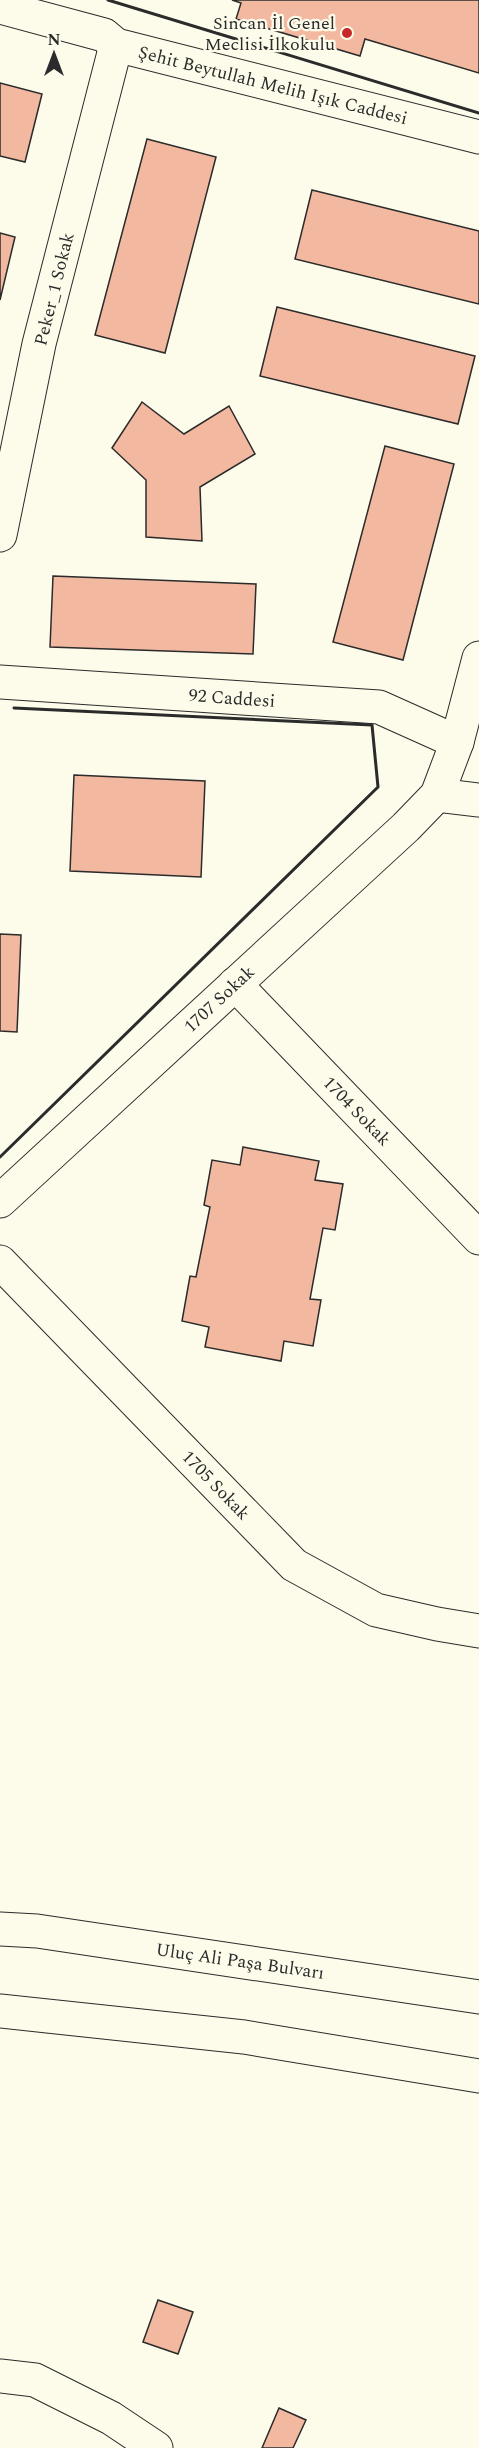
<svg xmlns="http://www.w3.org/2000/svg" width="479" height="2448" viewBox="0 0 479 2448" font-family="Spectral,serif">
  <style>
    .building { fill: #f2b8a0; stroke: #2b2b2b; stroke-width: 1.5 }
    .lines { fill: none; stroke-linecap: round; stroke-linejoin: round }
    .minor-casing { stroke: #2b2b2b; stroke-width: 35 }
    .minor { stroke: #fdfbea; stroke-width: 33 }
    .wall { stroke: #2b2b2b; stroke-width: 3 }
    .poi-dot { fill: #c62828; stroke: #fdfbea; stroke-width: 2 }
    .labels { text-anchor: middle; stroke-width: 4.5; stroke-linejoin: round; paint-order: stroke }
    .poi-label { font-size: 18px; fill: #2b2b2b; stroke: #fdfbea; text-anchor: end }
    .street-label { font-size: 18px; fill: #2b2b2b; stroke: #fdfbea }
  </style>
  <rect width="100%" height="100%" fill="#fdfbea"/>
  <g class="building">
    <polygon points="232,0 479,0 479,73 365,39 360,56 236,19 241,3"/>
    <polygon points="0,83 42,94 25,162 0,156"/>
    <polygon points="147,139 216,157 165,353 95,335"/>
    <polygon points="312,190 479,231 479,304 295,259"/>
    <polygon points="0,233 15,237 0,300"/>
    <polygon points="277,307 475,356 458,424 260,376"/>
    <polygon points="142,402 184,434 229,406 255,454 200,487 202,541 146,537 146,480 112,448"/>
    <polygon points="385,446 454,464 403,660 333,642"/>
    <polygon points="53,576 256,584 253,654 50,647"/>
    <polygon points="74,775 205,781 201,877 70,871"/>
    <polygon points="0,934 21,935 17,1032 0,1031"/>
    <polygon points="243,1147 319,1161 315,1180 343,1184 335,1230 323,1228 310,1299 321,1300 313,1346 284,1341 281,1361 205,1347 209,1327 182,1321 190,1276 196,1277 210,1207 204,1205 212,1160 240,1165"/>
    <polygon points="158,2300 193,2312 178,2354 143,2342"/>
    <polygon points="279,2408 306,2420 293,2448 262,2448"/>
  </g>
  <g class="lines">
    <g class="minor-casing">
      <g id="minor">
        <polyline points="0,7 104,35 116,45 479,137"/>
        <polyline points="0,535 39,344 116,45"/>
        <polyline points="0,682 379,707 457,742"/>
        <polyline points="437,795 479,800"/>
        <polyline points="235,984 479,1238"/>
        <polyline points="0,1201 406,827 437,795 457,742 479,658"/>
        <polyline points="0,1262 294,1565 376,1610 437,1624 479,1631"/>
        <polyline points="0,1929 37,1931 479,1997"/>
        <polyline points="0,2011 244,2037 479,2076"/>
        <polyline points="0,2376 35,2380 111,2418 156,2448"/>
      </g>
    </g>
    <use href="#minor" class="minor"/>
    <g class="wall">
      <polyline points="108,0 479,113"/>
      <polyline points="0,1157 378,787 372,725 14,708"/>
    </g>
  </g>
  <circle class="poi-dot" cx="347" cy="33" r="6"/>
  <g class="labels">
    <g class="poi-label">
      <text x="335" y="29">Sincan İl Genel<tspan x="335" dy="21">Meclisi İlkokulu</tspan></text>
    </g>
    <g class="street-label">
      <text transform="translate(273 85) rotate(14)" y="6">Şehit Beytullah Melih Işık Caddesi</text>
      <text transform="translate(54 289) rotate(-76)" y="6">Peker_1 Sokak</text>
      <text transform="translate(232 698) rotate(4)" y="6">92 Caddesi</text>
      <text transform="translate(219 999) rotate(-43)" y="6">1707 Sokak</text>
      <text transform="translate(357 1111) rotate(46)" y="6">1704 Sokak</text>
      <text transform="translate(216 1485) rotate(46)" y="6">1705 Sokak</text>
      <text transform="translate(240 1961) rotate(8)" y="6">Uluç Ali Paşa Bulvarı</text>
    </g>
  </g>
  <g transform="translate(54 54)" stroke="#fdfbea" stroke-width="4.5" paint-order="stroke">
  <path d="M0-4.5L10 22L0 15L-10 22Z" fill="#2b2b2b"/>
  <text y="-9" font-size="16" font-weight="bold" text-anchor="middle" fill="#2b2b2b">N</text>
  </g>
</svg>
